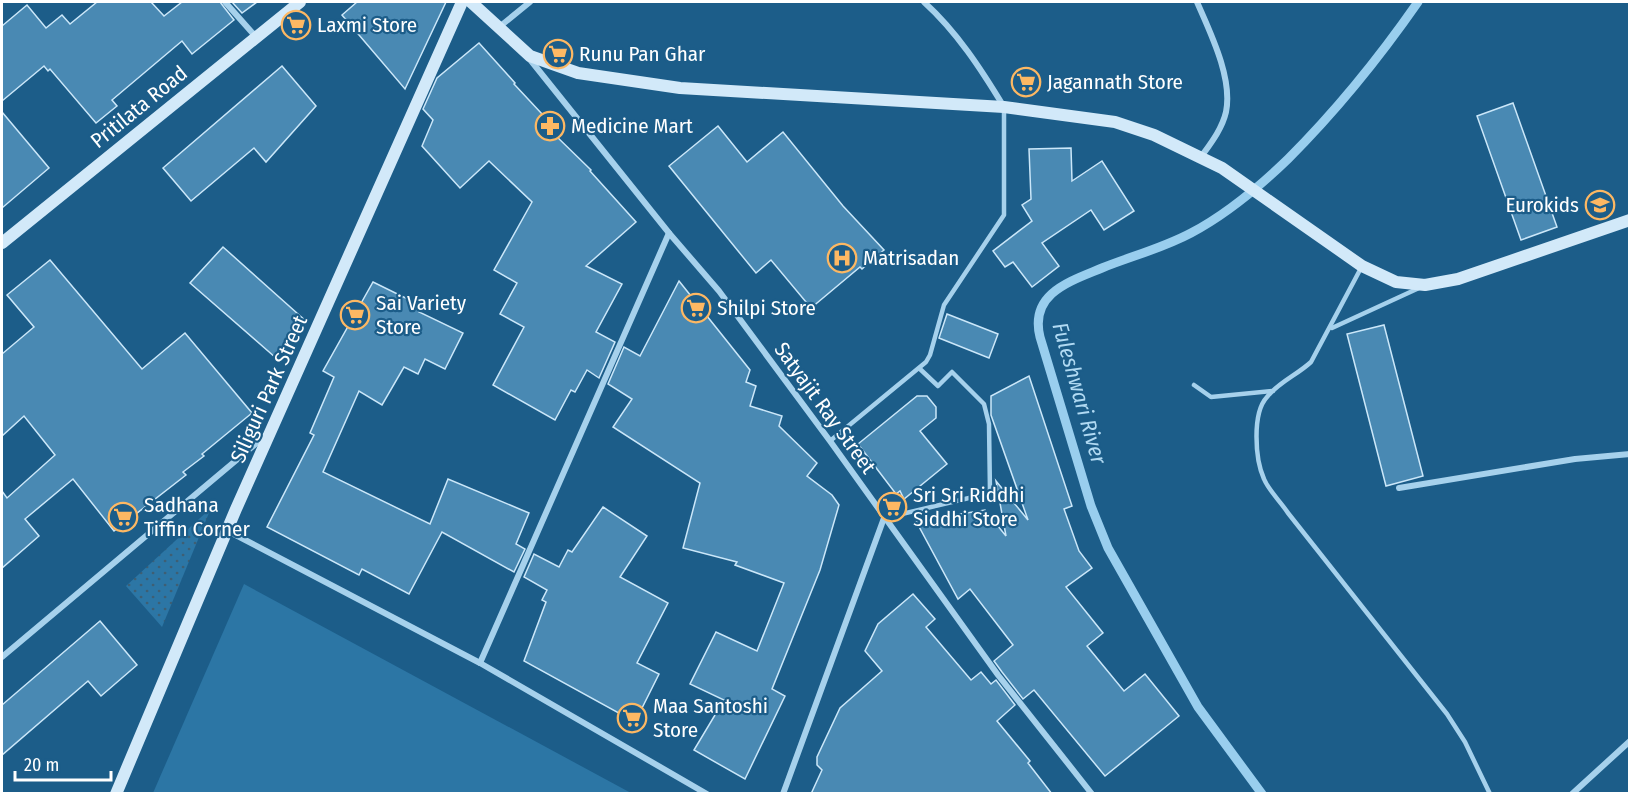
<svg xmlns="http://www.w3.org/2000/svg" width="1631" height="795" viewBox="0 0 1631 795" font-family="'Fira Sans Condensed',sans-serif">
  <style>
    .grass { fill: #2c76a5 }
    .garden { fill: url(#garden-dots) }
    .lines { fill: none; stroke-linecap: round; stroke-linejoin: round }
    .stream { stroke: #99ceee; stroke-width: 9 }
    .building { fill: #4989b3; stroke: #cbe7f9; stroke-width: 1.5 }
    .lane { stroke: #a6d1ec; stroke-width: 4.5 }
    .street { stroke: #a6d1ec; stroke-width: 6 }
    .secondary { stroke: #d2e9f9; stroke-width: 12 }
    .labels { text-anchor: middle; stroke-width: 4.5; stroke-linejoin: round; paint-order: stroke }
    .poi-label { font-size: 21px; fill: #fff; stroke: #1c5d89; text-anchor: start }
    .street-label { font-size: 21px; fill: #fff; stroke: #1c5d89 }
    .water-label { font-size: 22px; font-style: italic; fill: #b1daf3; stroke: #1c5d89 }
  </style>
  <defs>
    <pattern id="garden-dots" width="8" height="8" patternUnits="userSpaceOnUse" patternTransform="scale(1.5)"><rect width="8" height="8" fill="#2c76a5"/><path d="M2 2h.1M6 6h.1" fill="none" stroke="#3e5f74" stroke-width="1.8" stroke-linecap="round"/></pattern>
  </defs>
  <rect width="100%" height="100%" fill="#1c5d89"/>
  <polygon class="grass" points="244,584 631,793 153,793"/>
  <polygon class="garden" points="211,508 162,627 126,586"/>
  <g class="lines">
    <path class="stream" d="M1262,794L1198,707L1108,548L1091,506L1040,337C1029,293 1071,281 1102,268C1132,256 1163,248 1191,233C1227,214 1259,187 1288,159C1337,110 1379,58 1418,2"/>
  </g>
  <g class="building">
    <polygon points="97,2 151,2 164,16 182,2 220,2 234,20 192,54 182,41 112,100 117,106 96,123 50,69 48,71 44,66 2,101 2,26 27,5 46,28 62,15 70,24"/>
    <polygon points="232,2 257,2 242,13"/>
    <polygon points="357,2 446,2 405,89 342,15"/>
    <polygon points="479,43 515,83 514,84 557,130 554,134 591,170 590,171 636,222 586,266 622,284 596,332 615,342 599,378 587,370 575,392 571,390 555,420 493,385 524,327 500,314 517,283 494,270 532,202 489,161 460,188 422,146 433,120 423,109 437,78"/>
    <polygon points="282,66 316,106 266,162 254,148 191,201 163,168"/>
    <polygon points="1513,103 1557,227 1521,240 1477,116"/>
    <polygon points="2,112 49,168 2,208"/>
    <polygon points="718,126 747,162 783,132 843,206 884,250 862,269 860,267 811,308 771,260 756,273 669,166"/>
    <polygon points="1071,148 1072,181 1102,161 1134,211 1104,230 1091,210 1042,243 1059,266 1032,287 1013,262 1005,267 993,251 1032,221 1022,205 1031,199 1029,149"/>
    <polygon points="223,247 307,322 276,358 190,283"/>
    <polygon points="50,260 142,369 185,333 252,413 202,454 204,456 183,472 186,475 114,531 73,479 25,519 39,536 2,568 2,491 7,498 55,455 24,416 2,436 2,354 34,327 7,295"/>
    <polygon points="679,281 750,370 746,382 756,386 750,406 782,416 779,426 817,463 807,476 832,495 839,505 820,570 772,689 785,696 745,779 694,750 724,700 690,684 716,632 757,651 784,583 735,565 737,562 683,548 700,483 613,427 632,399 608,384 624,347 640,356"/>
    <polygon points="373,282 422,306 419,312 463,333 445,369 425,359 418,374 404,367 382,405 359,391 323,472 430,524 448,479 529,513 516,544 525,549 514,572 442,532 409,594 362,569 359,575 267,527 314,435 310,433 334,377 323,371"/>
    <polygon points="947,314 998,334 989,358 939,338"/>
    <polygon points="1384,325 1423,476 1386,486 1347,334"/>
    <polygon points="1029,376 1072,506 1064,509 1079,551 1092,568 1066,587 1103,633 1087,646 1124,691 1145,674 1179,716 1105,776 1034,690 1023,699 1002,672 994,661 1013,645 970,589 958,599 916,521 985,510 1006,536 996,481 1028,520 991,415 991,396"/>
    <polygon points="917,396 927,396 936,407 936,418 920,431 947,464 904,499 900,491 896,494 858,444"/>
    <polygon points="603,507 647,536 620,577 668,603 637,663 659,674 635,722 524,661 546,602 542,600 547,590 524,577 534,554 559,567 568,550 572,552"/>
    <polygon points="913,594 935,619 926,627 971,680 981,672 991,684 996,680 1015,705 997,721 1030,761 1028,763 1052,794 811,794 822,770 817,765 817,757 840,708 882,671 865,651 878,624"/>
    <polygon points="100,621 137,665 101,696 88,681 2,755 2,705"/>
  </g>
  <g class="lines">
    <g class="lane">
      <path d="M1361,268L1311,362C1297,375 1279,382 1267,397C1252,413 1255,459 1264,479C1269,491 1281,502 1288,513L1447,714L1465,742L1490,794"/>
      <polyline points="1332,328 1419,288"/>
      <polyline points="1194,385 1211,397 1273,391"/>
      <polyline points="830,441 926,362 930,355 944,305 1004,215 1004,109"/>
      <polyline points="885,518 990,493 989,424 984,404 952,372 938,386 920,369"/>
    </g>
    <g class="street">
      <polyline points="225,2 256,37"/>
      <path d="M924,2C957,32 981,69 1004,107"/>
      <path d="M1197,2C1210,32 1233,78 1226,112C1222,129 1211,143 1201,157"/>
      <polyline points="498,28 530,2"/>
      <polyline points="528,57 669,233 719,291 830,441 998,675 1092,794"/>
      <polyline points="1399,488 1575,459 1630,454"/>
      <polyline points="228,531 480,663 707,794"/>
      <polyline points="2,657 265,436"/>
      <polyline points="480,663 669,233"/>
      <polyline points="783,794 884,518"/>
      <polyline points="1572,794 1630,741"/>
    </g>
    <g class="secondary">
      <polyline points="471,2 530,56 578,73 680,88 1004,107 1115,122 1154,135 1222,168 1362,266 1396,282 1425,285 1458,279 1630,220"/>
      <polyline points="2,243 300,2"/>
      <polyline points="116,794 236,509 462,2"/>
    </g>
  </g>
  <defs>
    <g id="supermarket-ring" transform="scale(1.5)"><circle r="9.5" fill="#1c5d89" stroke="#fdb863" stroke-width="1.5"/><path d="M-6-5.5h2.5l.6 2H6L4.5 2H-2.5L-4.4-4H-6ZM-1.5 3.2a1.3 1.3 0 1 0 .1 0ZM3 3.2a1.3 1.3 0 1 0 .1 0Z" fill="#fdb863"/></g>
    <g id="pharmacy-ring" transform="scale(1.5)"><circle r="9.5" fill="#1c5d89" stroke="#fdb863" stroke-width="1.5"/><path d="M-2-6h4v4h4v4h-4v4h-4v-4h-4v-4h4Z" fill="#fdb863"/></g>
    <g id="school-ring" transform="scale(1.5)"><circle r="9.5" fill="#1c5d89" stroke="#fdb863" stroke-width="1.5"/><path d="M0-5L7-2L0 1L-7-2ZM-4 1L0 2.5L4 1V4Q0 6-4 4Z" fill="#fdb863"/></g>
    <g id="hospital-ring" transform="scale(1.5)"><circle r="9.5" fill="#1c5d89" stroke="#fdb863" stroke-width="1.5"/><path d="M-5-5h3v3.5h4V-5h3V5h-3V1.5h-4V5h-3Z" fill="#fdb863"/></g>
  </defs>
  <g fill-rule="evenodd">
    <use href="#supermarket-ring" x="296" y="25"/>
    <use href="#supermarket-ring" x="558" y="54"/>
    <use href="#supermarket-ring" x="1026" y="82"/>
    <use href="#pharmacy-ring" x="550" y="126"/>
    <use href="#school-ring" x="1600" y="205"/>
    <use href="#hospital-ring" x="842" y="258"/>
    <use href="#supermarket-ring" x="696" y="308"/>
    <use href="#supermarket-ring" x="355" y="315"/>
    <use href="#supermarket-ring" x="892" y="507"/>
    <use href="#supermarket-ring" x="123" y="517"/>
    <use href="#supermarket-ring" x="632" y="718"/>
  </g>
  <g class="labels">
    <g class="poi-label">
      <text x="317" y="32">Laxmi Store</text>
      <text x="579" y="61">Runu Pan Ghar</text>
      <text x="1047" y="89">Jagannath Store</text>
      <text x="571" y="133">Medicine Mart</text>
      <text x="1579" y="212" text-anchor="end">Eurokids</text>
      <text x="863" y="265">Matrisadan</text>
      <text x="376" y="310">Sai Variety<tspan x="376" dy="24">Store</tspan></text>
      <text x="717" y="315">Shilpi Store</text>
      <text x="913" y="502">Sri Sri Riddhi<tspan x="913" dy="24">Siddhi Store</tspan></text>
      <text x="144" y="512">Sadhana<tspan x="144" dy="24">Tiffin Corner</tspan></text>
      <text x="653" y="713">Maa Santoshi<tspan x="653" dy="24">Store</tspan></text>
    </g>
    <g class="street-label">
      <text transform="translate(139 107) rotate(-39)" y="7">Pritilata Road</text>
      <text transform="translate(269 389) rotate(-66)" y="7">Siliguri Park Street</text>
      <text transform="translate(825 408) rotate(54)" y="7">Satyajit Ray Street</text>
    </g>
    <g class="water-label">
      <text transform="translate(1080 393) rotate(74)" y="8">Fuleshwari River</text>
    </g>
  </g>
  <rect width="1631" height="795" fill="none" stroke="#ffffff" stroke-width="6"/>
  <path d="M15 771v9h96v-9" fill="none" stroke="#ffffff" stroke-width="3"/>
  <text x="24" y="771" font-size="18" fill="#ffffff" stroke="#1c5d89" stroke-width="4.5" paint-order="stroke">20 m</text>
</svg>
